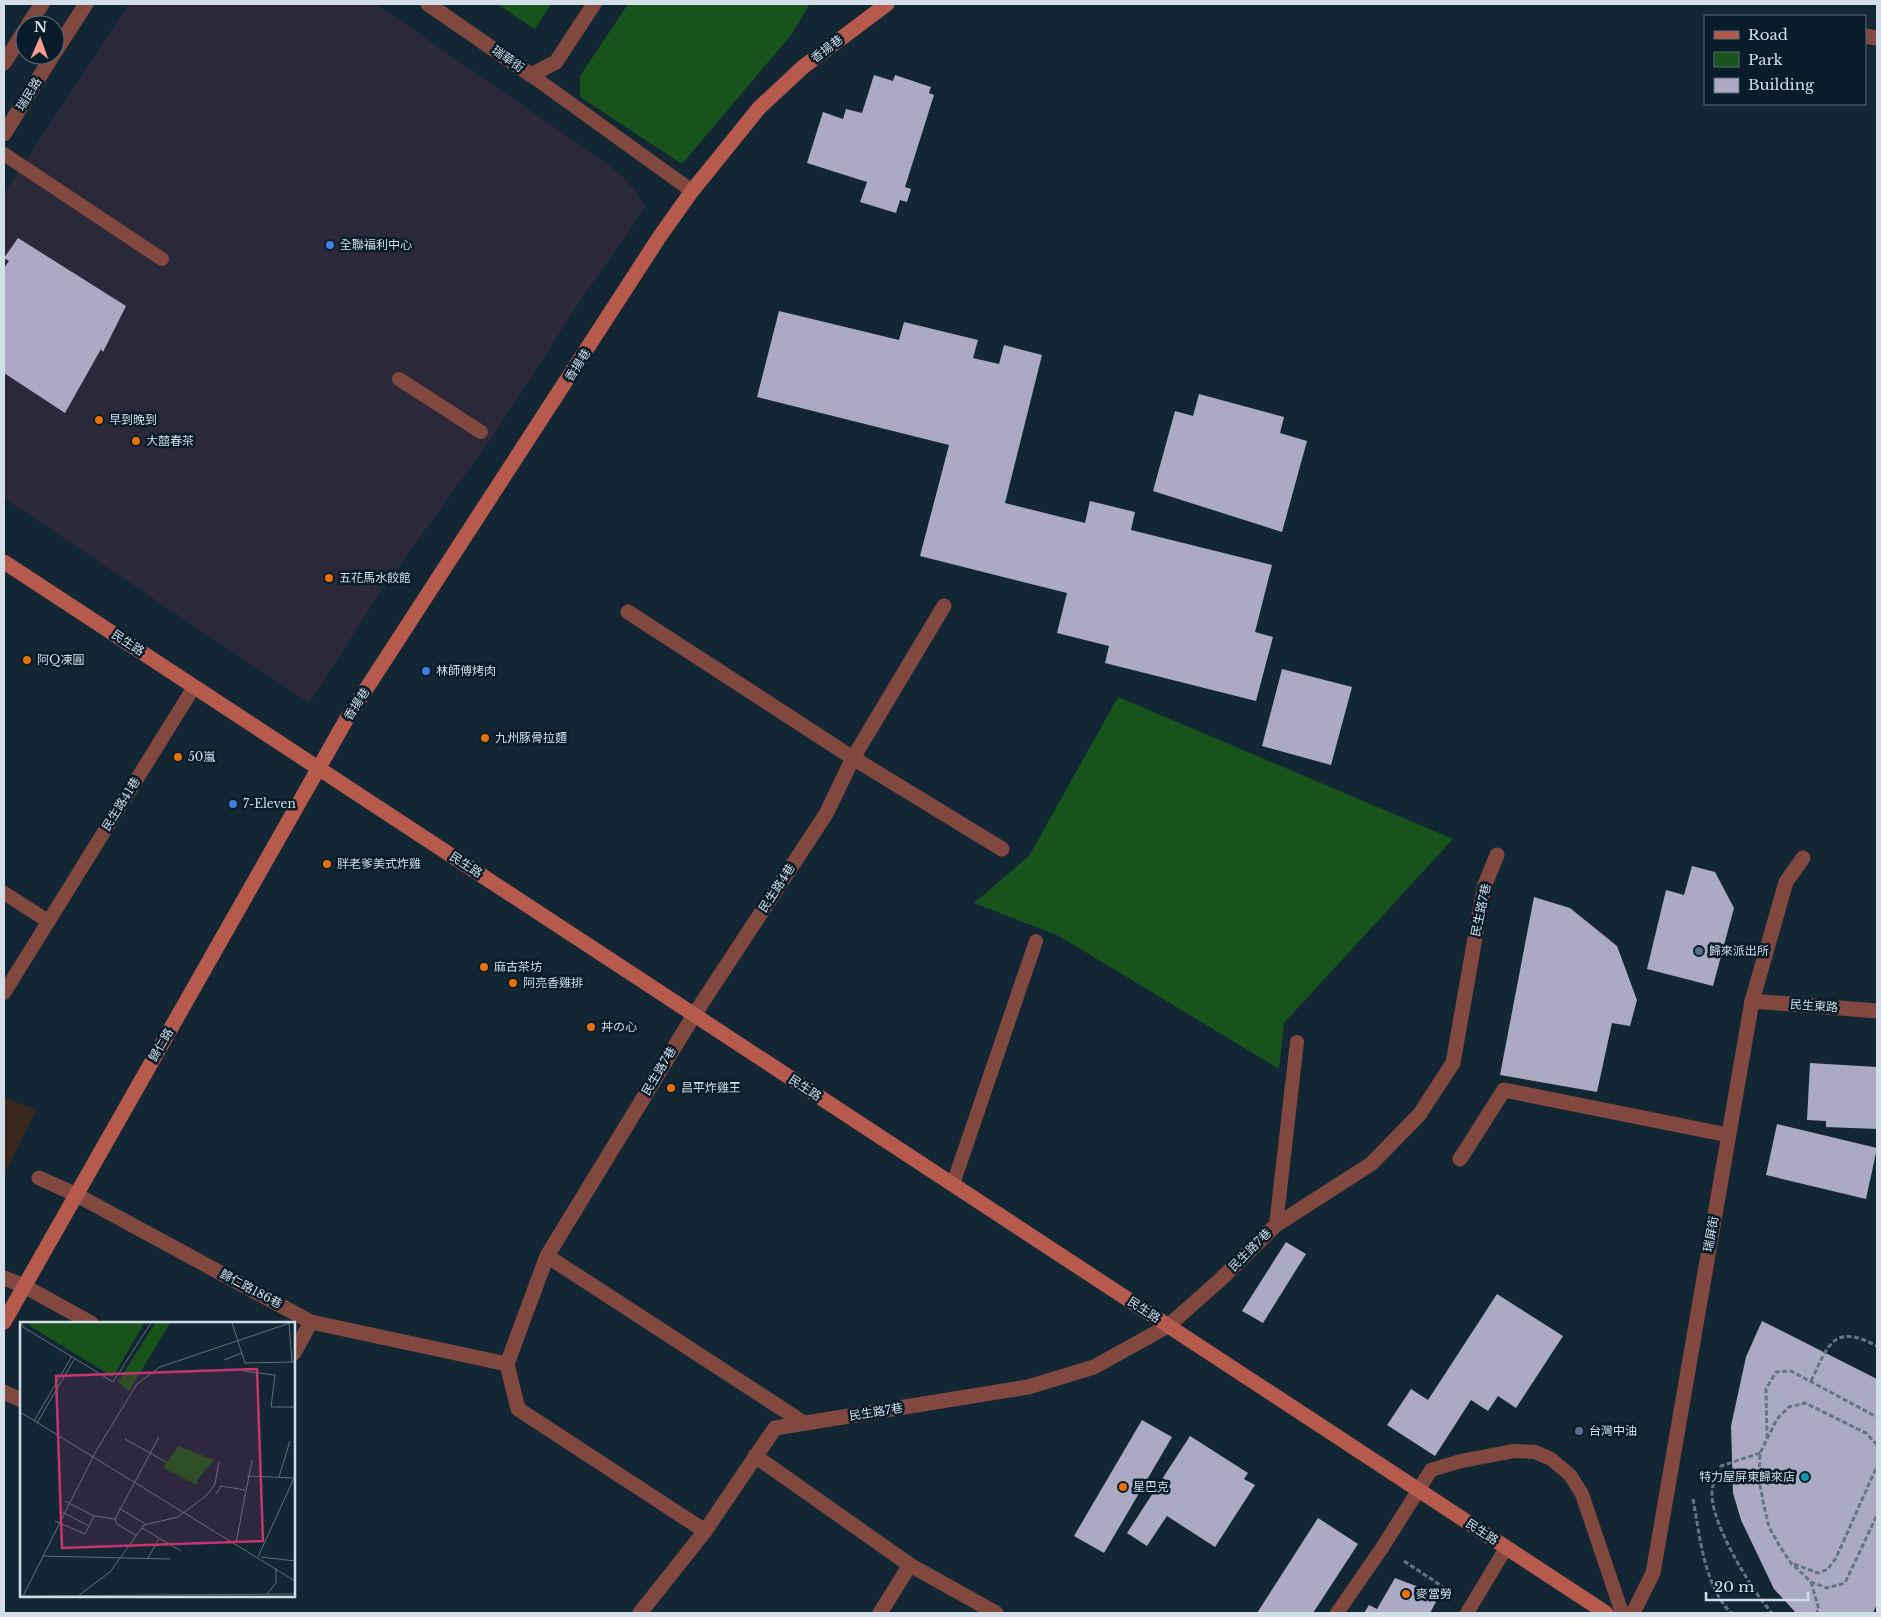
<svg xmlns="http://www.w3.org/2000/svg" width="1881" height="1617" viewBox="0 0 1881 1617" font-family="'Libre Baskerville','Noto Sans TC','Noto Sans JP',serif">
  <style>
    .commercial { fill: #2b2939 }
    .industrial { fill: #37271d }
    .green { fill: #17531a }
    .building { fill: #acaac3 }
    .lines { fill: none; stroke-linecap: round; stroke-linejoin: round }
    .path { stroke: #657481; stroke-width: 3; stroke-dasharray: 5 2.5; stroke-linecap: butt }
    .lane { stroke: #81483f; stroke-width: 14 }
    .street { stroke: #81483f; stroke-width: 15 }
    .secondary { stroke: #b55a4d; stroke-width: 15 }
    .shop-dot { fill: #3f7fe0; stroke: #091c2a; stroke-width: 2 }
    .food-dot { fill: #e8710a; stroke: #091c2a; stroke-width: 2 }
    .service-dot { fill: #5c6f8a; stroke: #091c2a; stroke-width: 2 }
    .culture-dot { fill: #0f9aa8; stroke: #091c2a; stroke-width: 2 }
    .labels { text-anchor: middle; stroke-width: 5; stroke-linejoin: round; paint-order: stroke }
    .street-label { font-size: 12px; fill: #d3dee8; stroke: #091c2a }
    .poi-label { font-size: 12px; fill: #d3dee8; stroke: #091c2a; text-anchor: start }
    .inset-road { fill: none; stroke: #60707c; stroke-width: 1 }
    .view { fill: #c53670; fill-opacity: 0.15; stroke: #c53670; stroke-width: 2.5 }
    .inset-edge { fill: none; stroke: #d3dee8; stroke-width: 2.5 }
  </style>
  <rect width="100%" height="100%" fill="#132634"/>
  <polygon class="commercial" points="129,4 376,4 596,156 623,176 646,206 578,304 493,436 381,591 309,703 4,498 4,194"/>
  <polygon class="industrial" points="4,1097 36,1110 4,1175"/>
  <g class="green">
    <polygon points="497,4 551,4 535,29"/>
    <polygon points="628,4 810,4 791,35 682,164 580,97 580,76"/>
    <polygon points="1118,697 1453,839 1284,1023 1279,1069 1059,936 974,903 1029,856"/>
  </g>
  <g class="building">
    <polygon points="874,75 893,81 895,75 931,87 929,93 934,95 905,187 911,189 907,202 900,200 896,213 860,202 867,182 807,163 823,112 843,119 846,109 862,113"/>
    <polygon points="18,238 126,306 103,352 101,349 65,413 4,373 4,268 9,261 4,258"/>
    <polygon points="779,311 899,340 904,322 978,340 973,358 999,364 1004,345 1042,355 1005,503 1085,523 1090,501 1135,512 1131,530 1272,565 1255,632 1273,637 1256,701 1105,663 1109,646 1057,633 1067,593 920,556 949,445 757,397"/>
    <polygon points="1199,394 1284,417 1280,433 1307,441 1282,532 1153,491 1175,411 1193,416"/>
    <polygon points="1282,669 1352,687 1331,765 1262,746"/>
    <polygon points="1692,866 1715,872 1734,908 1713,986 1647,969 1666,890 1684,895"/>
    <polygon points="1534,897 1570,908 1617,946 1637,1000 1630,1026 1612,1023 1597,1092 1500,1075"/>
    <polygon points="1810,1063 1877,1067 1877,1129 1826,1127 1826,1121 1807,1120"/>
    <polygon points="1777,1124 1877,1148 1866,1199 1766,1175"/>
    <polygon points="1286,1242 1306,1254 1263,1323 1242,1311"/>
    <polygon points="1497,1294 1563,1336 1516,1408 1498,1396 1488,1411 1471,1400 1435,1456 1387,1425 1411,1389 1428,1400"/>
    <polygon points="1762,1321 1877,1379 1877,1604 1873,1613 1796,1613 1774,1589 1741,1520 1733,1493 1731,1426 1746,1357"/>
    <polygon points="1142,1420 1172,1437 1104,1553 1074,1536"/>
    <polygon points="1190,1436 1248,1473 1244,1479 1255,1485 1215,1547 1167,1516 1147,1546 1127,1533"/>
    <polygon points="1318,1518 1358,1544 1313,1613 1257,1613"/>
    <polygon points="1395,1578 1416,1586 1436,1602 1430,1613 1364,1613 1369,1605 1377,1609"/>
  </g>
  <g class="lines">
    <g class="path">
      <path d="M1811,1381C1829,1344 1833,1323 1877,1346"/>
      <polyline points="1767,1438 1766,1389 1776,1372 1791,1371 1877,1417"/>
      <polyline points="1877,1445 1866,1433 1805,1403 1789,1407 1777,1419 1760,1453 1759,1479 1763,1501 1769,1527 1779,1545 1791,1563 1811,1582 1827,1588 1845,1583 1877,1515"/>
      <path d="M1760,1453L1721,1466C1716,1476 1712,1483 1712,1495C1712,1525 1752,1591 1772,1613"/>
      <path d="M1693,1499C1700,1537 1704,1585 1731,1613"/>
      <polyline points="1404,1561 1451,1592"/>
      <polyline points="1794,1564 1818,1573 1828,1569 1836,1558 1877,1466"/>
      <polyline points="1811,1582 1819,1610 1816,1613"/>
    </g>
    <g class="lane">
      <polyline points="531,75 692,191"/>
      <polyline points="4,154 162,259"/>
      <polyline points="399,379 481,432"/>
      <polyline points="4,893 48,921"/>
      <polyline points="4,993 194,687"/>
      <polyline points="953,1184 1036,941"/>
      <polyline points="1276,1225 1297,1042"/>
      <polyline points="1337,1613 1382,1548 1431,1470 1461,1461 1514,1451 1535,1452 1551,1459 1570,1475 1582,1494 1622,1613"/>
      <polyline points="1467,1613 1506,1548"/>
    </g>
    <g class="street">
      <polyline points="428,4 531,75 556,62 594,4"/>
      <polyline points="28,25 42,4"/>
      <polyline points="1865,36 1877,38"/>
      <polyline points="55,52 86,4"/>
      <polyline points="4,63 25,30"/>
      <polyline points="4,134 53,55"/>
      <polyline points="628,612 853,758 1002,849"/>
      <polyline points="1752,1001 1877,1011"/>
      <polyline points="1460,1159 1504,1090 1728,1135"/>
      <polyline points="39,1178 75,1194 311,1322 507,1364"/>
      <polyline points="547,1256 804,1423"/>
      <polyline points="4,1278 24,1286 91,1323"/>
      <polyline points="294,1353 311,1322"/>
      <polyline points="4,1392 21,1400"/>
      <polyline points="755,1456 910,1565 996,1613"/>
      <polyline points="705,1531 518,1409 507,1364 547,1256 694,1015 826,814 853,758 944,606"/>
      <polyline points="640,1613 705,1531 775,1428 1028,1387 1094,1367 1168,1326 1221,1279 1276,1225 1371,1164 1419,1115 1453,1063 1484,887 1497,855"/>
      <polyline points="880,1613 910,1565"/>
      <polyline points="1633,1613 1653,1573 1752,1001 1786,882 1803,858"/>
    </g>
    <g class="secondary">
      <polyline points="4,562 1606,1613"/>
      <polyline points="4,1322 346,720 660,236 692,191 759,108 803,67 887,4"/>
    </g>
  </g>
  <g class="shop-dot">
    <circle cx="330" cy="245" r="5"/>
    <circle cx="426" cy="671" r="5"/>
    <circle cx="233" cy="804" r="5"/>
  </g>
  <g class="food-dot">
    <circle cx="99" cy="420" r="5"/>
    <circle cx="136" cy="441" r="5"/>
    <circle cx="329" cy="578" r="5"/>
    <circle cx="27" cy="660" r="5"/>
    <circle cx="485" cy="738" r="5"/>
    <circle cx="178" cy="757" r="5"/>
    <circle cx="327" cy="864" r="5"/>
    <circle cx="484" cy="967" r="5"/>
    <circle cx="513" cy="983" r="5"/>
    <circle cx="591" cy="1027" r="5"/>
    <circle cx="671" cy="1088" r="5"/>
    <circle cx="1123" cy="1487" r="5"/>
    <circle cx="1406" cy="1594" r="5"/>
  </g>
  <g class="service-dot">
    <circle cx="1699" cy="951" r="5"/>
    <circle cx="1579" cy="1431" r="5"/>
  </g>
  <circle class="culture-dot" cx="1805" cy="1477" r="5"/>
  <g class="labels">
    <g class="street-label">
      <text transform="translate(827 49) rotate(-37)" y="4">香揚巷</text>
      <text transform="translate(508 59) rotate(35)" y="4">瑞華街</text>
      <text transform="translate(29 94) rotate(-58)" y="4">瑞民路</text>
      <text transform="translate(578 365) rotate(-57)" y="4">香揚巷</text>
      <text transform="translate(128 643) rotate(33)" y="4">民生路</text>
      <text transform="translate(357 704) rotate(-57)" y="4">香揚巷</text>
      <text transform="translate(121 804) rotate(-58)" y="4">民生路41巷</text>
      <text transform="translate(466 865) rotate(33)" y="4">民生路</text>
      <text transform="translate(777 888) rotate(-57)" y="4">民生路4巷</text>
      <text transform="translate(1481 910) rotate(-78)" y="4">民生路7巷</text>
      <text transform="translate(1814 1006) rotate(4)" y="4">民生東路</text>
      <text transform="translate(161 1045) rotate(-60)" y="4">歸仁路</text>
      <text transform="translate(659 1071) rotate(-59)" y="4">民生路7巷</text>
      <text transform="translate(805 1088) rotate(33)" y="4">民生路</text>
      <text transform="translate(1711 1234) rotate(-80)" y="4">瑞屏街</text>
      <text transform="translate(1250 1250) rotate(-45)" y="4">民生路7巷</text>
      <text transform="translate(251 1289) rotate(28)" y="4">歸仁路186巷</text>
      <text transform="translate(1144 1310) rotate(33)" y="4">民生路</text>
      <text transform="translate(876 1412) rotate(-9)" y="4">民生路7巷</text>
      <text transform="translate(1482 1532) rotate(33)" y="4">民生路</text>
    </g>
    <g class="poi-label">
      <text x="340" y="249">全聯福利中心</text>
      <text x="109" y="424">早到晚到</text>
      <text x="146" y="445">大囍春茶</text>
      <text x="339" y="582">五花馬水餃館</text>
      <text x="37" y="664">阿Q凍圓</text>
      <text x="436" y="675">林師傅烤肉</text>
      <text x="495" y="742">九州豚骨拉麵</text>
      <text x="188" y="761">50嵐</text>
      <text x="243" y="808">7-Eleven</text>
      <text x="337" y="868">胖老爹美式炸雞</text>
      <text x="1709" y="955">歸來派出所</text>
      <text x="494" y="971">麻古茶坊</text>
      <text x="523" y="987">阿亮香雞排</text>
      <text x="601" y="1031">丼の心</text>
      <text x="681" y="1092">昌平炸雞王</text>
      <text x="1589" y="1435">台灣中油</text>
      <text x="1795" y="1481" text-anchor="end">特力屋屏東歸來店</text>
      <text x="1133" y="1491">星巴克</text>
      <text x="1416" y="1598">麥當勞</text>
    </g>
  </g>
  <g transform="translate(20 1322)">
    <rect width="275" height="275" fill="#132634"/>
    <path d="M9,1H124L93,55L10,4ZM135,1H150L109,69L98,60ZM158,124L194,138L177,158V163L143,146Z" fill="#17531a"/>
    <path class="inset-road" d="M2,1L3,5L93,60L131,1M212,1L225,41L275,40M269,1L272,40M204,38L222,31M223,49L255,53L251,85H275M0,90L275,259M14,99L52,34M17,101L55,36M105,117L146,140M227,154L274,156M259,155L270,119M196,172L201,164L225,168M45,179L74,194L95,197M99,186L127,203M40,189L69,204M35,199L65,212L74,194M122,206L161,229M117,214L97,202L95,197L139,115M216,221L232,138M22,234L150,237M238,235L275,154M241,235L275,239M128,236L139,217M247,272L256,261V246M1,274L275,272M3,274L76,129L117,62L140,45L270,1M58,274L90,250L124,203L158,195L187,173L195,162L199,139"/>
    <path class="view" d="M237,47L243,219L42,226L36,54Z"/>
    <rect width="275" height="275" class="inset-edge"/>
  </g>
  <rect width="1881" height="1617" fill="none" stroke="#d3dee8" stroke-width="10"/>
  <rect x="1704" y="15" width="162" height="90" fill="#091c2a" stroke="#5a6a76"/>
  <rect x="1714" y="31" width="25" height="8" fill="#b55a4d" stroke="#5a6a76"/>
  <text x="1748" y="40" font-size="15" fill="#d3dee8">Road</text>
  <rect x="1714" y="52" width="25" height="15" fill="#17531a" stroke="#5a6a76"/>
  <text x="1748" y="65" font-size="15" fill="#d3dee8">Park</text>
  <rect x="1714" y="78" width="25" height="15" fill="#acaac3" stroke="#5a6a76"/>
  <text x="1748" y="90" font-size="15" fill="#d3dee8">Building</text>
  <g transform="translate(40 40) rotate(2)"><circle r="24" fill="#091c2a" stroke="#5a6a76"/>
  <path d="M0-4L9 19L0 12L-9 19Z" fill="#f59c91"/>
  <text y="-8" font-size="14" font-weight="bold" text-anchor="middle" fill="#d3dee8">N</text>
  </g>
  <path d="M1706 1592v8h102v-8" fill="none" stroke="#d3dee8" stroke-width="2.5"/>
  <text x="1714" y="1592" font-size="15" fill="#d3dee8" stroke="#091c2a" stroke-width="4" paint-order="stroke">20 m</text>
</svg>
